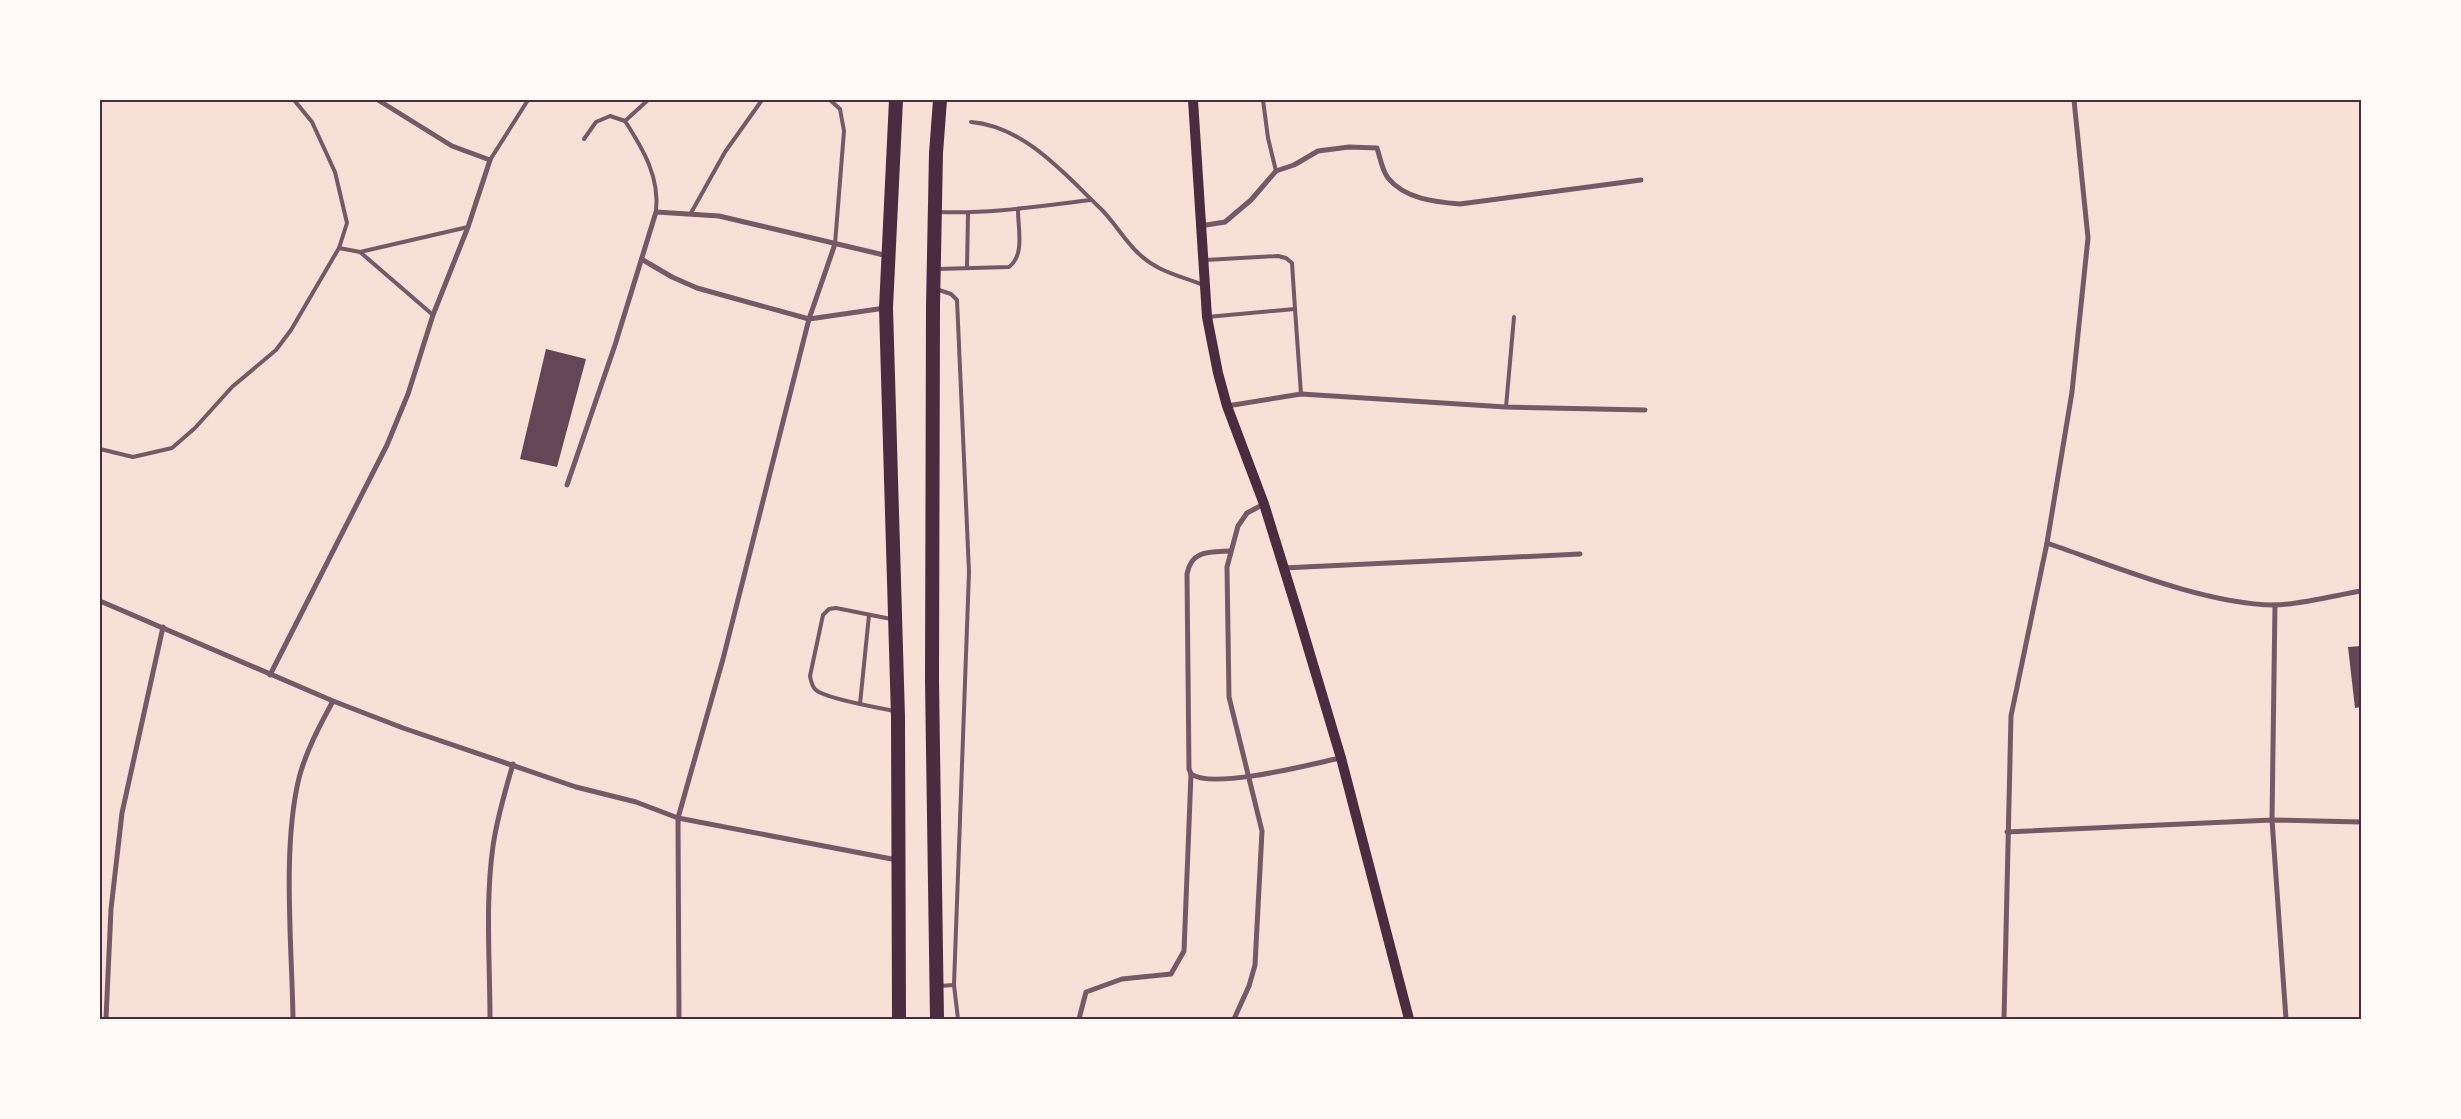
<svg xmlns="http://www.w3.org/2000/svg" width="2461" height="1119" viewBox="0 0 2461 1119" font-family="'Playfair Display',serif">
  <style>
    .building { fill: #644757 }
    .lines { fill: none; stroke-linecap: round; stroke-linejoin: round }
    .service { stroke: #755966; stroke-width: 4 }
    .minor { stroke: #755966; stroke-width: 5 }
    .secondary { stroke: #4a2c40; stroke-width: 10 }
    .trunk { stroke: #4a2c40; stroke-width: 14 }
    .neatline { fill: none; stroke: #4a2c40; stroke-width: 2 }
  </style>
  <rect width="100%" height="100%" fill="#f7e1d7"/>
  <g class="building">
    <polygon points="546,349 586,359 557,467 520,459"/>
    <polygon points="2361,646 2361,707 2355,708 2348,647"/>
  </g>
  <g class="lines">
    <g class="service">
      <polyline points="294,100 312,122 335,172 347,223 339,248"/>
      <polyline points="830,100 840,109 844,131 835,244"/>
      <polyline points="1263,100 1268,138 1276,171"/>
      <polyline points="625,121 648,100"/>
      <path d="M971,122C1023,126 1064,173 1099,207C1113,220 1122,237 1136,251C1155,271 1178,275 1203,285"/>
      <path d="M584,139L596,122L610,116L625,121C643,149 660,177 656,212"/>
      <polyline points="490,160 528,100"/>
      <path d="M939,212C990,214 1040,206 1091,200"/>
      <polyline points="691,213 725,152 762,100"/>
      <polyline points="1205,260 1278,256 1286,258 1292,263 1295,309"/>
      <polyline points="967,267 968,214"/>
      <path d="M937,269L1009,267C1025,255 1018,229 1018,210"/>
      <polyline points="936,289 951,294 957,300 969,572 954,985 939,986"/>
      <polyline points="433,315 360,252 468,227"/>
      <polyline points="1207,317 1295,309 1301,394"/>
      <polyline points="1506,407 1514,317"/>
      <polyline points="100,449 133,457 172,448 195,428 232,387 276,350 291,330 339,248 360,252"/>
      <path d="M891,619L836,608L829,609L823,615L810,676C811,681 812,687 816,690C826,699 880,708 895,711"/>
      <polyline points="860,704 869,615"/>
      <polyline points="954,985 958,1019"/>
    </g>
    <g class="minor">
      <path d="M1200,226L1225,222L1251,200L1276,171L1294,165L1318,151L1349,147L1377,148C1380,157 1382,170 1388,178C1405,199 1435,202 1460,204L1641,180"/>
      <polyline points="643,260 672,277 697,288 809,319 885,308"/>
      <polyline points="1227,406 1301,394 1506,407 1645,410"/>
      <polyline points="567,485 615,345 656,212 719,216 888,256"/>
      <path d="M2047,543C2114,566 2204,604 2274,605C2298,605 2337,595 2361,591"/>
      <polyline points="1283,568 1580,554"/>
      <polyline points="100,601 333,701 403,728 576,787 636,802 678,818 897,860"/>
      <polyline points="2275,605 2272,820 2286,1019"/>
      <polyline points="270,675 387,445 408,394 433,315 468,227 490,160 452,146 378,100"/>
      <path d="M1191,774C1213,790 1312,764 1340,758"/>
      <polyline points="2007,832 2272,820 2361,822"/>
      <polyline points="106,1019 111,909 122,813 163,627"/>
      <path d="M293,1019C292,946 282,848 299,778C306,751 320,725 333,701"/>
      <path d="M490,1019C490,962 485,903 493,846C497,818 505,791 513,764"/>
      <polyline points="679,1019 678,818 723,659 809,319 835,244"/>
      <path d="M1079,1019L1086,992L1122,979L1171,974L1184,951L1191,774L1189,769L1187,574C1191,550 1210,552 1230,551"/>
      <polyline points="1234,1019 1249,986 1255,965 1262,831 1229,697 1227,567 1238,526 1247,513 1264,504"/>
      <polyline points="2004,1019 2011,716 2047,543 2072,392 2088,238 2074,100"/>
    </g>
    <polyline class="secondary" points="1193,100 1207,317 1218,373 1227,406 1264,504 1298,614 1341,758 1409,1019"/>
    <g class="trunk">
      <polyline points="896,100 886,308 898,717 899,1019"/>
      <polyline points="937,1019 932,681 933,306 936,153 940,100"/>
    </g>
  </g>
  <rect width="2461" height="1119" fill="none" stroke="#fffaf5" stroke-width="202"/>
  <rect x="101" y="101" width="2259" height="917" class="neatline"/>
</svg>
